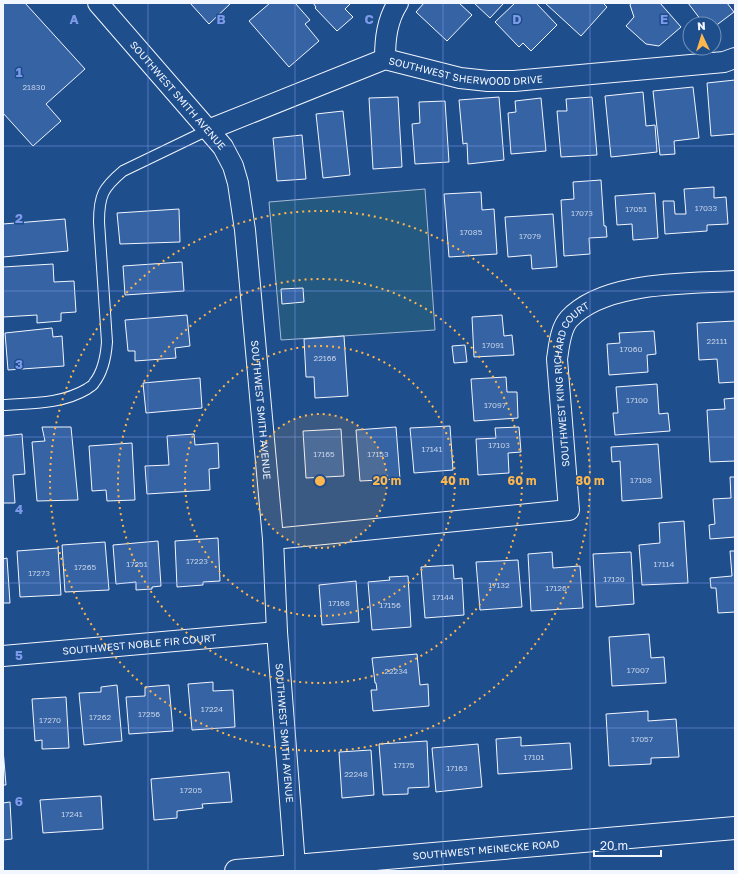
<svg xmlns="http://www.w3.org/2000/svg" width="738" height="874" viewBox="0 0 738 874" font-family="'Golos Text',sans-serif">
  <style>
    .green { fill: #245a82; stroke: #a8bbd7 }
    .building { fill: #3563a3; stroke: #f2f6ff }
    .lines { fill: none; stroke-linecap: round; stroke-linejoin: round }
    .lane-casing { stroke: #f2f6ff; stroke-width: 12 }
    .street-casing { stroke: #f2f6ff; stroke-width: 22 }
    .secondary-casing { stroke: #f2f6ff; stroke-width: 24 }
    .lane { stroke: #1f4e8c; stroke-width: 10 }
    .street { stroke: #1f4e8c; stroke-width: 20 }
    .secondary { stroke: #1f4e8c; stroke-width: 22 }
    .grid { fill: none; stroke: #7d9aea; stroke-width: 1; stroke-opacity: 0.55 }
    .ring { fill: none; stroke: #ffb74d; stroke-width: 2; stroke-dasharray: 2 4 }
    .labels { text-anchor: middle; stroke-width: 3; stroke-linejoin: round; paint-order: stroke }
    .number-label { font-size: 8px; fill: #c3d1e8 }
    .street-label { font-size: 10px; fill: #f2f6ff; stroke: #1f4e8c }
    .grid-label { font-size: 13px; text-anchor: middle; font-weight: bold; fill: #7d9aea; stroke: #1f4e8c; stroke-width: 3; stroke-linejoin: round; paint-order: stroke }
    .centre { fill: #ffb74d; stroke: #1f4e8c; stroke-width: 2 }
    .ring-label { font-size: 12px; text-anchor: middle; font-weight: bold; fill: #ffb74d; stroke: #1f4e8c; stroke-width: 3; stroke-linejoin: round; paint-order: stroke }
  </style>
  <rect width="100%" height="100%" fill="#1f4e8c"/>
  <polygon class="green" points="425,189 435,330 281,340 269,202"/>
  <g class="building">
    <polygon points="3,3 25,3 85,69 46,104 61,121 33,146 3,113"/>
    <polygon points="190,3 231,3 209,24"/>
    <polygon points="270,3 295,3 310,20 305,24 319,41 289,67 249,21"/>
    <polygon points="313,3 351,3 345,9 353,17 337,31 315,8 316,7"/>
    <polygon points="424,3 459,3 472,15 447,41 416,12"/>
    <polygon points="474,3 504,3 490,18"/>
    <polygon points="515,3 536,3 557,25 531,51 523,43 519,47 495,22"/>
    <polygon points="545,3 603,3 607,7 581,36"/>
    <polygon points="631,3 660,3 681,27 659,46 646,44 626,26 634,17 630,5"/>
    <polygon points="688,3 727,3 734,12 714,27 714,24 704,24"/>
    <polygon points="735,80 735,134 711,136 707,83"/>
    <polygon points="693,87 699,138 674,141 675,154 660,155 653,91"/>
    <polygon points="643,92 646,126 655,125 657,152 611,157 605,96"/>
    <polygon points="398,97 402,167 373,169 369,98"/>
    <polygon points="499,97 504,160 468,164 467,143 463,144 459,100"/>
    <polygon points="592,97 597,155 561,157 557,111 567,111 566,99"/>
    <polygon points="541,98 546,151 511,154 508,113 516,112 515,101"/>
    <polygon points="445,101 449,162 415,164 412,124 420,123 419,102"/>
    <polygon points="343,111 350,175 323,178 316,114"/>
    <polygon points="302,135 306,179 277,181 273,138"/>
    <polygon points="601,180 604,226 606,226 607,237 589,238 590,254 564,256 561,200 574,199 573,182"/>
    <polygon points="714,187 714,198 726,197 728,224 707,225 707,231 665,234 663,201 674,201 675,214 686,214 684,189"/>
    <polygon points="481,192 482,210 494,209 497,254 449,257 444,194"/>
    <polygon points="655,193 658,238 633,240 632,224 617,225 615,196"/>
    <polygon points="179,209 180,242 120,244 117,213"/>
    <polygon points="553,214 557,267 532,269 531,255 508,257 505,217"/>
    <polygon points="65,219 68,251 3,257 3,224"/>
    <polygon points="182,262 184,291 125,295 123,266"/>
    <polygon points="53,264 54,282 74,281 76,312 61,313 61,321 37,323 37,315 3,317 3,267"/>
    <polygon points="303,288 304,302 282,304 281,289"/>
    <polygon points="187,315 190,346 175,348 176,358 135,361 135,351 128,351 125,320"/>
    <polygon points="502,315 504,336 512,335 514,355 474,357 472,317"/>
    <polygon points="735,321 735,382 719,383 717,359 699,360 697,323"/>
    <polygon points="52,328 53,337 62,336 64,366 8,370 5,333"/>
    <polygon points="654,331 656,354 647,355 648,372 609,375 607,344 620,343 619,333"/>
    <polygon points="344,336 348,396 315,398 314,377 306,377 304,339"/>
    <polygon points="465,345 467,362 454,363 452,346"/>
    <polygon points="506,377 507,392 517,392 518,418 474,421 471,379"/>
    <polygon points="200,378 202,408 146,413 143,383"/>
    <polygon points="657,384 659,414 668,413 670,431 615,435 613,413 618,413 616,387"/>
    <polygon points="735,398 735,461 710,462 707,410 725,409 724,399"/>
    <polygon points="450,426 453,470 414,473 410,428"/>
    <polygon points="42,427 71,427 78,500 37,501 32,442 45,441"/>
    <polygon points="396,427 400,479 360,481 356,430"/>
    <polygon points="519,427 521,452 508,453 509,473 478,475 476,439 496,438 495,428"/>
    <polygon points="341,429 344,476 306,478 303,431"/>
    <polygon points="22,434 25,474 13,475 15,503 3,503 3,436"/>
    <polygon points="194,434 195,445 218,443 219,468 209,469 210,490 147,494 145,466 169,465 167,436"/>
    <polygon points="132,443 135,500 107,501 106,490 92,491 89,446"/>
    <polygon points="658,444 662,498 622,501 620,461 612,462 611,447"/>
    <polygon points="730,477 735,477 735,537 710,539 709,525 715,524 713,499 731,498"/>
    <polygon points="684,521 688,583 642,585 639,545 660,543 659,523"/>
    <polygon points="218,538 220,581 203,582 203,585 177,587 175,541"/>
    <polygon points="158,541 161,586 152,587 152,589 136,590 136,582 116,584 113,545"/>
    <polygon points="105,542 109,590 65,592 62,545"/>
    <polygon points="58,548 61,595 20,597 17,551"/>
    <polygon points="730,551 735,551 735,612 718,613 716,588 711,588 710,578 732,576"/>
    <polygon points="552,552 553,568 580,566 583,608 531,611 528,554"/>
    <polygon points="631,552 634,604 596,607 593,554"/>
    <polygon points="7,558 10,603 3,603 3,559"/>
    <polygon points="518,560 522,607 480,610 476,562"/>
    <polygon points="453,565 454,579 462,578 464,615 425,618 421,567"/>
    <polygon points="408,576 411,627 372,630 368,582 390,580 389,577"/>
    <polygon points="356,581 359,622 322,625 319,585"/>
    <polygon points="649,634 651,658 664,657 666,683 612,686 609,637"/>
    <polygon points="417,654 420,685 428,684 429,706 373,711 371,690 377,690 376,683 375,683 372,658"/>
    <polygon points="213,682 213,691 233,690 235,727 192,730 188,684"/>
    <polygon points="117,685 122,741 84,745 79,693 101,692 101,687"/>
    <polygon points="169,685 173,731 129,734 126,697 145,696 145,687"/>
    <polygon points="66,697 69,748 42,749 42,740 35,741 32,699"/>
    <polygon points="648,711 648,721 676,719 679,757 651,758 651,764 609,766 606,714"/>
    <polygon points="521,737 521,746 570,743 572,769 498,774 496,739"/>
    <polygon points="427,741 429,787 408,788 408,794 383,795 379,744"/>
    <polygon points="478,744 482,787 436,792 432,748"/>
    <polygon points="3,749 6,785 3,785"/>
    <polygon points="371,750 374,795 342,798 339,752"/>
    <polygon points="229,772 232,802 202,804 203,808 177,811 177,818 154,820 151,779"/>
    <polygon points="101,796 103,829 43,833 40,800"/>
    <polygon points="10,802 12,839 3,840 3,803"/>
  </g>
  <g class="lines">
    <g class="lane-casing">
      <path id="lane" d="M3,405C32,403 62,404 87,389C89,387 93,386 94,383C103,372 106,356 107,342L99,222C99,195 103,188 123,171L208,130"/>
    </g>
    <g class="street-casing">
      <g id="street">
        <path id="s1" d="M98,3L223,147L233,166L238,183L245,230L273,539L277,632L295,866"/>
        <path d="M385,59C385,39 387,20 398,3"/>
        <path id="s2" d="M208,130L385,59L460,78L488,81H514L724,62L735,58"/>
        <path id="s3" d="M273,539L569,510L557,359C559,347 560,329 569,319C604,281 686,284 735,281"/>
        <path id="s4" d="M3,656L277,632"/>
      </g>
    </g>
    <g class="secondary-casing">
      <g id="secondary">
        <path id="s5" d="M236,871L735,828"/>
      </g>
    </g>
    <use href="#lane" class="lane"/>
    <use href="#street" class="street"/>
    <use href="#secondary" class="secondary"/>
  </g>
  <path class="grid" d="M148,3V871M295,3V871M443,3V871M590,3V871M3,146H735M3,291H735M3,437H735M3,583H735M3,728H735"/>
  <circle cx="320" cy="481" r="67" fill="#ffb74d" fill-opacity=".12"/>
  <g class="ring">
    <circle cx="320" cy="481" r="67"/>
    <circle cx="320" cy="481" r="135"/>
    <circle cx="320" cy="481" r="202"/>
    <circle cx="320" cy="481" r="270"/>
  </g>
  <g class="labels">
    <g class="number-label">
      <text x="34" y="90">21830</text>
      <text x="706" y="211">17033</text>
      <text x="636" y="212">17051</text>
      <text x="582" y="216">17073</text>
      <text x="471" y="235">17085</text>
      <text x="530" y="239">17079</text>
      <text x="717" y="344">22111</text>
      <text x="493" y="348">17091</text>
      <text x="631" y="352">17060</text>
      <text x="325" y="361">22166</text>
      <text x="637" y="403">17100</text>
      <text x="495" y="408">17097</text>
      <text x="499" y="448">17103</text>
      <text x="432" y="452">17141</text>
      <text x="324" y="457">17165</text>
      <text x="378" y="457">17153</text>
      <text x="641" y="483">17108</text>
      <text x="197" y="564">17223</text>
      <text x="137" y="567">17251</text>
      <text x="664" y="567">17114</text>
      <text x="85" y="570">17265</text>
      <text x="39" y="576">17273</text>
      <text x="614" y="582">17120</text>
      <text x="499" y="588">17132</text>
      <text x="556" y="591">17126</text>
      <text x="443" y="600">17144</text>
      <text x="339" y="606">17168</text>
      <text x="390" y="608">17156</text>
      <text x="638" y="673">17007</text>
      <text x="396" y="674">22234</text>
      <text x="212" y="712">17224</text>
      <text x="149" y="717">17256</text>
      <text x="100" y="720">17262</text>
      <text x="50" y="723">17270</text>
      <text x="642" y="742">17057</text>
      <text x="534" y="760">17101</text>
      <text x="404" y="768">17175</text>
      <text x="457" y="771">17163</text>
      <text x="356" y="777">22248</text>
      <text x="191" y="793">17205</text>
      <text x="72" y="817">17241</text>
    </g>
    <g class="street-label">
      <text dy="4" stroke="none"><textPath href="#s2" startOffset="273">SOUTHWEST SHERWOOD DRIVE</textPath></text>
      <text dy="4" stroke="none"><textPath href="#s1" startOffset="122">SOUTHWEST SMITH AVENUE</textPath></text>
      <text dy="4" stroke="none"><textPath href="#s3" startOffset="428">SOUTHWEST KING RICHARD COURT</textPath></text>
      <text dy="4" stroke="none"><textPath href="#s1" startOffset="458">SOUTHWEST SMITH AVENUE</textPath></text>
      <text dy="4" stroke="none"><textPath href="#s4" startOffset="137">SOUTHWEST NOBLE FIR COURT</textPath></text>
      <text dy="4" stroke="none"><textPath href="#s1" startOffset="782">SOUTHWEST SMITH AVENUE</textPath></text>
      <text dy="4" stroke="none"><textPath href="#s5" startOffset="251">SOUTHWEST MEINECKE ROAD</textPath></text>
    </g>
  </g>
  <g class="grid-label">
    <text x="74" y="24">A</text>
    <text x="221" y="24">B</text>
    <text x="369" y="24">C</text>
    <text x="517" y="24">D</text>
    <text x="664" y="24">E</text>
    <text x="19" y="77">1</text>
    <text x="19" y="223">2</text>
    <text x="19" y="369">3</text>
    <text x="19" y="514">4</text>
    <text x="19" y="660">5</text>
    <text x="19" y="806">6</text>
  </g>
  <circle cx="320" cy="481" r="6" class="centre"/>
  <g class="ring-label">
    <text x="387" y="485">20 m</text>
    <text x="455" y="485">40 m</text>
    <text x="522" y="485">60 m</text>
    <text x="590" y="485">80 m</text>
  </g>
  <rect width="738" height="874" fill="none" stroke="#f2f6ff" stroke-width="8"/>
  <g transform="translate(702 36) rotate(356)"><circle r="19" fill="#1f4e8c" stroke="#7391ba"/>
  <path d="M0-3L7 15L0 10L-7 15Z" fill="#ffb74d"/>
  <text y="-6" font-size="11" font-weight="bold" text-anchor="middle" fill="#f2f6ff">N</text>
  </g>
  <path d="M594 850v6h67v-6" fill="none" stroke="#f2f6ff" stroke-width="2"/>
  <text x="600" y="850" font-size="12" fill="#f2f6ff" stroke="#1f4e8c" stroke-width="3" paint-order="stroke">20 m</text>
</svg>
